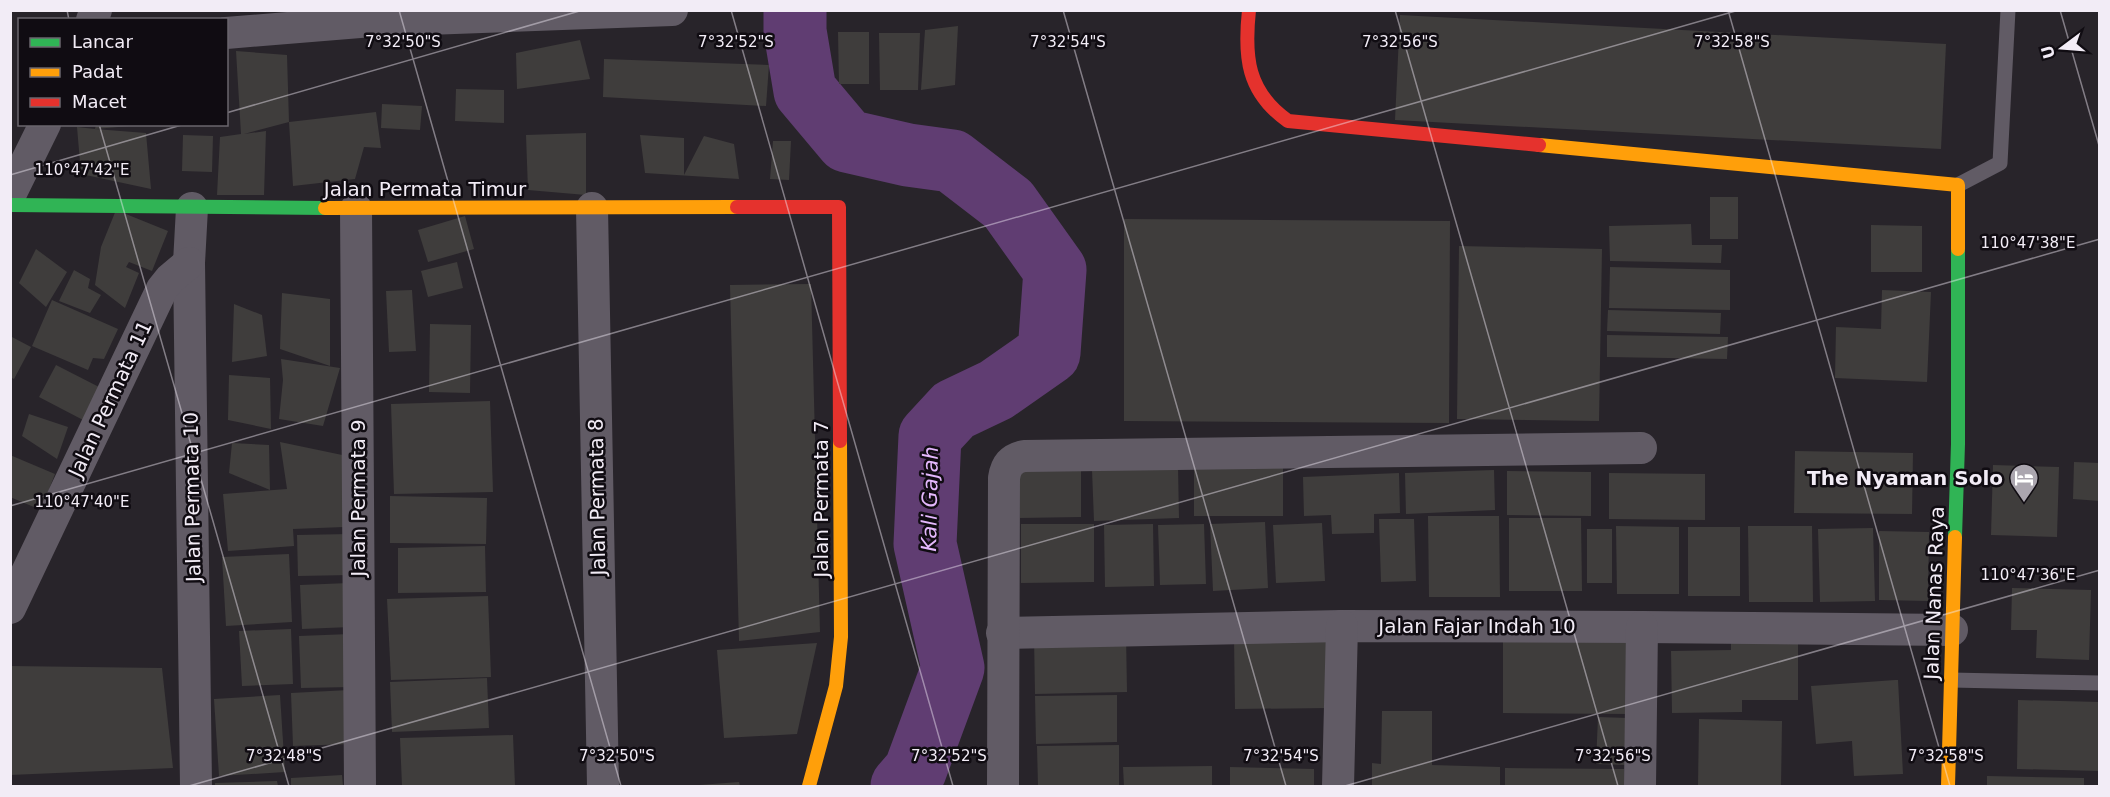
<svg xmlns="http://www.w3.org/2000/svg" width="2110" height="797" viewBox="0 0 2110 797" font-family="'DejaVu Sans',sans-serif">
  <style>
    .lines { fill: none; stroke-linecap: round; stroke-linejoin: round }
    .river { stroke: #603d72; stroke-width: 63 }
    .building { fill: #3f3d3c }
    .lane { stroke: #615b65; stroke-width: 15 }
    .street { stroke: #615b65; stroke-width: 32 }
    .fast { stroke: #30b455; stroke-width: 14 }
    .slow { stroke: #ff9f0a; stroke-width: 14 }
    .jam { stroke: #e5322d; stroke-width: 14 }
    .ticks { fill: none; stroke: #f2ecf6; stroke-width: 1.5; stroke-opacity: 0.45 }
    .labels { text-anchor: middle; stroke-width: 5; stroke-linejoin: round; paint-order: stroke }
    .street-label { font-size: 20px; fill: #f2ecf6; stroke: #100c12 }
    .poi-label { font-size: 20px; font-weight: bold; fill: #f2ecf6; stroke: #100c12; text-anchor: end }
    .water-label { font-size: 21px; font-style: italic; fill: #e4b8fd; stroke: #100c12 }
    .ticks-label { font-size: 15px; text-anchor: middle; fill: #f2ecf6; stroke: #100c12; stroke-width: 5; stroke-linejoin: round; paint-order: stroke }
  </style>
  <rect width="100%" height="100%" fill="#28242a"/>
  <g class="lines">
    <polyline class="river" points="795,10 795,31 805,91 847,141 908,155 952,161 1008,204 1055,270 1049,353 996,390 954,410 930,436 925,544 953,668 915,771 902,786"/>
  </g>
  <g class="building">
    <polygon points="1400,15 1946,44 1941,149 1395,120"/>
    <polygon points="958,26 955,85 921,90 925,30"/>
    <polygon points="838,32 869,32 869,84 839,84"/>
    <polygon points="879,33 920,33 918,90 880,90"/>
    <polygon points="580,40 590,79 517,89 516,53"/>
    <polygon points="236,51 287,55 289,122 244,134 266,131 264,195 217,195 220,137 241,134"/>
    <polygon points="604,59 769,65 766,106 603,97"/>
    <polygon points="456,89 504,90 504,123 455,121"/>
    <polygon points="382,104 422,106 420,130 381,128"/>
    <polygon points="376,112 381,148 364,147 355,179 293,186 289,122"/>
    <polygon points="96,124 130,124 130,126 95,129 146,133 151,189 81,174 77,127 95,129"/>
    <polygon points="586,133 586,195 528,190 526,135"/>
    <polygon points="183,135 213,136 212,172 182,171"/>
    <polygon points="640,135 684,138 684,175 704,136 734,144 739,179 645,173"/>
    <polygon points="773,141 791,141 789,180 770,179"/>
    <rect x="1710" y="197" width="28" height="42"/>
    <polygon points="116,210 168,231 152,271 129,262 126,267 139,273 125,308 95,285 101,247"/>
    <polygon points="465,216 474,249 428,262 418,230"/>
    <polygon points="1124,219 1450,221 1449,423 1124,421"/>
    <polygon points="1691,224 1692,245 1722,245 1721,263 1610,261 1609,226"/>
    <polygon points="1871,225 1922,226 1922,272 1871,272"/>
    <polygon points="1459,246 1602,249 1599,421 1457,419"/>
    <polygon points="36,249 67,272 46,307 19,283"/>
    <polygon points="457,262 463,288 428,297 421,271"/>
    <polygon points="1610,267 1730,270 1730,310 1609,308"/>
    <polygon points="74,270 90,279 88,288 101,295 90,313 59,301"/>
    <polygon points="811,284 820,632 739,641 730,285"/>
    <polygon points="412,290 416,351 389,352 386,291"/>
    <polygon points="1882,290 1931,292 1927,382 1835,378 1836,327 1881,329"/>
    <polygon points="282,293 330,299 330,366 280,349"/>
    <polygon points="52,300 118,329 104,359 93,358 88,370 32,346"/>
    <polygon points="234,304 262,315 267,356 232,362"/>
    <polygon points="1608,310 1721,313 1720,334 1607,331"/>
    <polygon points="430,324 471,325 470,393 429,392"/>
    <polygon points="1607,335 1728,337 1727,359 1607,357"/>
    <polygon points="10,336 31,347 14,379 10,377"/>
    <polygon points="281,359 340,368 323,426 279,419 283,380"/>
    <polygon points="56,365 101,388 85,421 39,397"/>
    <polygon points="229,375 270,378 271,429 228,420"/>
    <polygon points="490,401 493,492 394,494 391,404"/>
    <polygon points="29,414 68,427 57,459 22,436"/>
    <polygon points="280,442 347,456 344,527 293,529 294,546 228,551 223,494 287,489"/>
    <polygon points="232,443 269,445 270,490 229,473"/>
    <polygon points="1795,451 1913,453 1912,514 1794,513"/>
    <polygon points="10,455 55,474 41,510 10,497"/>
    <polygon points="2074,462 2100,463 2100,501 2073,499"/>
    <polygon points="1993,465 2059,467 2057,537 1991,535"/>
    <polygon points="1081,466 1081,517 1020,518 1019,467"/>
    <rect x="1194" y="466" width="89" height="50"/>
    <polygon points="1178,467 1179,518 1094,521 1092,470"/>
    <polygon points="1494,470 1495,510 1406,514 1405,473"/>
    <polygon points="1507,471 1591,472 1591,516 1507,515"/>
    <polygon points="1399,473 1400,513 1374,514 1374,533 1332,534 1331,515 1304,516 1303,477"/>
    <polygon points="1609,473 1705,474 1705,520 1609,519"/>
    <polygon points="390,496 487,498 486,544 390,543"/>
    <polygon points="1428,516 1499,516 1500,597 1429,597"/>
    <polygon points="1509,518 1581,518 1582,591 1509,591"/>
    <polygon points="1379,519 1414,519 1416,581 1381,582"/>
    <polygon points="1265,522 1268,588 1213,591 1210,524"/>
    <polygon points="1322,523 1325,581 1276,583 1273,525"/>
    <polygon points="1021,524 1094,524 1094,582 1021,583"/>
    <polygon points="1153,524 1154,586 1105,587 1104,525"/>
    <polygon points="1204,524 1206,584 1160,585 1158,525"/>
    <polygon points="1616,526 1679,527 1679,594 1617,594"/>
    <polygon points="1748,526 1812,526 1813,602 1749,602"/>
    <rect x="1688" y="527" width="52" height="69"/>
    <polygon points="1873,528 1875,601 1820,602 1818,529"/>
    <rect x="1587" y="529" width="25" height="54"/>
    <polygon points="1879,531 1929,532 1928,601 1879,600"/>
    <polygon points="350,534 351,575 298,576 297,535"/>
    <polygon points="485,546 486,592 398,593 398,548"/>
    <polygon points="289,554 292,622 226,626 222,557"/>
    <polygon points="349,583 351,627 302,629 300,585"/>
    <polygon points="2012,588 2091,590 2089,660 2036,658 2037,630 2011,630"/>
    <polygon points="488,596 491,677 391,680 387,599"/>
    <polygon points="291,629 293,684 242,686 239,631"/>
    <polygon points="350,634 352,687 301,688 299,636"/>
    <polygon points="1126,634 1127,692 1035,694 1034,636"/>
    <polygon points="1328,636 1329,708 1235,709 1234,637"/>
    <polygon points="1503,636 1629,638 1629,714 1503,713"/>
    <polygon points="1731,636 1798,636 1798,700 1742,700 1742,712 1672,713 1671,651 1731,650"/>
    <polygon points="817,643 797,734 724,738 717,650"/>
    <polygon points="10,666 162,668 173,768 10,775"/>
    <polygon points="487,678 489,728 392,732 390,682"/>
    <polygon points="1895,680 1898,680 1903,774 1854,776 1852,741 1816,744 1811,686"/>
    <polygon points="349,690 351,744 293,746 291,693"/>
    <polygon points="280,695 285,772 219,776 214,699"/>
    <polygon points="1117,695 1117,742 1036,744 1035,696"/>
    <polygon points="2018,700 2100,702 2100,771 2017,769"/>
    <polygon points="1382,711 1432,711 1432,765 1500,767 1500,786 1372,786 1372,763 1381,764"/>
    <polygon points="1598,717 1628,718 1626,765 1596,764"/>
    <polygon points="1699,719 1782,721 1781,786 1698,786"/>
    <polygon points="513,735 515,786 402,786 400,738"/>
    <polygon points="1119,745 1119,786 1038,786 1037,746"/>
    <polygon points="1212,766 1212,786 1124,786 1123,767"/>
    <polygon points="1230,767 1314,769 1314,786 1230,786"/>
    <polygon points="1505,768 1624,769 1624,786 1505,786"/>
    <polygon points="342,775 343,786 291,786 291,778"/>
    <polygon points="1987,776 2084,778 2084,786 1987,786"/>
    <polygon points="277,781 278,786 215,786 215,783"/>
    <polygon points="739,782 740,786 699,786 699,785"/>
  </g>
  <g class="lines">
    <g class="lane">
      <polyline points="1958,185 2000,163 2008,10"/>
      <polyline points="1951,680 2100,683"/>
    </g>
    <g class="street">
      <polyline points="92,20 96,10"/>
      <polyline points="226,33 372,21 672,10"/>
      <polyline points="10,195 45,124"/>
      <polyline points="192,208 189,263 196,786"/>
      <polyline points="592,208 603,786"/>
      <polyline points="356,209 360,786"/>
      <polyline points="10,608 162,289 170,279 189,263"/>
      <polyline points="1002,633 1342,626 1642,627 1952,630"/>
      <path d="M1003,786L1004,478C1006,465 1011,459 1024,456L1641,448"/>
      <polyline points="1338,786 1342,626"/>
      <polyline points="1640,786 1642,627"/>
    </g>
    <g class="fast">
      <polyline points="10,205 325,208"/>
      <polyline points="1955,537 1958,444 1958,249"/>
    </g>
    <g class="slow">
      <polyline points="1539,145 1958,185 1958,249"/>
      <polyline points="325,208 737,207"/>
      <polyline points="809,786 836,686 841,637 840,441"/>
      <polyline points="1948,786 1955,537"/>
    </g>
    <g class="jam">
      <path d="M1249,10C1244,57 1247,92 1288,121L1539,145"/>
      <polyline points="737,207 839,207 840,441"/>
    </g>
  </g>
  <path class="ticks" d="M67,10L69,20M399,10L621,786M731,10L953,786M1063,10L1286,786M1395,10L1618,786M1728,10L1950,786M2060,10L2100,149M226,113L583,10M99,124L289,786M10,175L185,124M10,506L1739,10M189,786L2100,239M1345,786L2100,570"/>
  <defs>
    <g id="hotel-pin" transform="scale(1.5)"><path d="M0 17L-7.5 6A9.5 9.5 0 1 1 7.5 6Z" fill="#aba6af" stroke="#100c12"/><path d="M-6-4.5h1.5V1H6V5H4.5V3h-9V5H-6ZM-4 0a1.8 1.8 0 1 1 3.6 0ZM.5 0V-2.5h3Q6-2.5 6 0Z" fill="#fff"/></g>
  </defs>
  <g fill-rule="evenodd">
    <use href="#hotel-pin" x="2024" y="478"/>
  </g>
  <g class="labels">
    <g class="street-label">
      <text x="425" y="196">Jalan Permata Timur</text>
      <text transform="translate(110 399) rotate(-65)" y="7">Jalan Permata 11</text>
      <text transform="translate(192 497) rotate(-91)" y="7">Jalan Permata 10</text>
      <text transform="translate(597 497) rotate(-91)" y="7">Jalan Permata 8</text>
      <text transform="translate(358 498) rotate(-90)" y="7">Jalan Permata 9</text>
      <text transform="translate(821 499) rotate(-90)" y="7">Jalan Permata 7</text>
      <text transform="translate(1934 593) rotate(-88)" y="7">Jalan Nanas Raya</text>
      <text x="1477" y="633">Jalan Fajar Indah 10</text>
    </g>
    <g class="poi-label">
      <text x="2003" y="485">The Nyaman Solo</text>
    </g>
    <g class="water-label">
      <text transform="translate(930 499) rotate(-89)" y="7">Kali Gajah</text>
    </g>
  </g>
  <g class="ticks-label">
    <text x="403" y="47">7°32'50"S</text>
    <text x="736" y="47">7°32'52"S</text>
    <text x="1068" y="47">7°32'54"S</text>
    <text x="1400" y="47">7°32'56"S</text>
    <text x="1732" y="47">7°32'58"S</text>
    <text x="82" y="175">110°47'42"E</text>
    <text x="2028" y="248">110°47'38"E</text>
    <text x="82" y="507">110°47'40"E</text>
    <text x="2028" y="580">110°47'36"E</text>
    <text x="284" y="761">7°32'48"S</text>
    <text x="617" y="761">7°32'50"S</text>
    <text x="949" y="761">7°32'52"S</text>
    <text x="1281" y="761">7°32'54"S</text>
    <text x="1613" y="761">7°32'56"S</text>
    <text x="1946" y="761">7°32'58"S</text>
  </g>
  <rect width="2110" height="797" fill="none" stroke="#f2ecf6" stroke-width="24"/>
  <rect x="18" y="18" width="210" height="108" fill="#100c12" stroke="#6a666d" stroke-width="1.5"/>
  <rect x="30" y="38" width="30" height="9" fill="#30b455" stroke="#6a666d" stroke-width="1.5"/>
  <text x="72" y="48" font-size="18" fill="#f2ecf6">Lancar</text>
  <rect x="30" y="68" width="30" height="9" fill="#ff9f0a" stroke="#6a666d" stroke-width="1.5"/>
  <text x="72" y="78" font-size="18" fill="#f2ecf6">Padat</text>
  <rect x="30" y="98" width="30" height="9" fill="#e5322d" stroke="#6a666d" stroke-width="1.5"/>
  <text x="72" y="108" font-size="18" fill="#f2ecf6">Macet</text>
  <g transform="translate(2062 48) rotate(254)" stroke="#100c12" stroke-width="4.5" paint-order="stroke">
  <path d="M0-4.5L10 22L0 15L-10 22Z" fill="#f2ecf6"/>
  <text y="-9" font-size="16" font-weight="bold" text-anchor="middle" fill="#f2ecf6">U</text>
  </g>
</svg>
